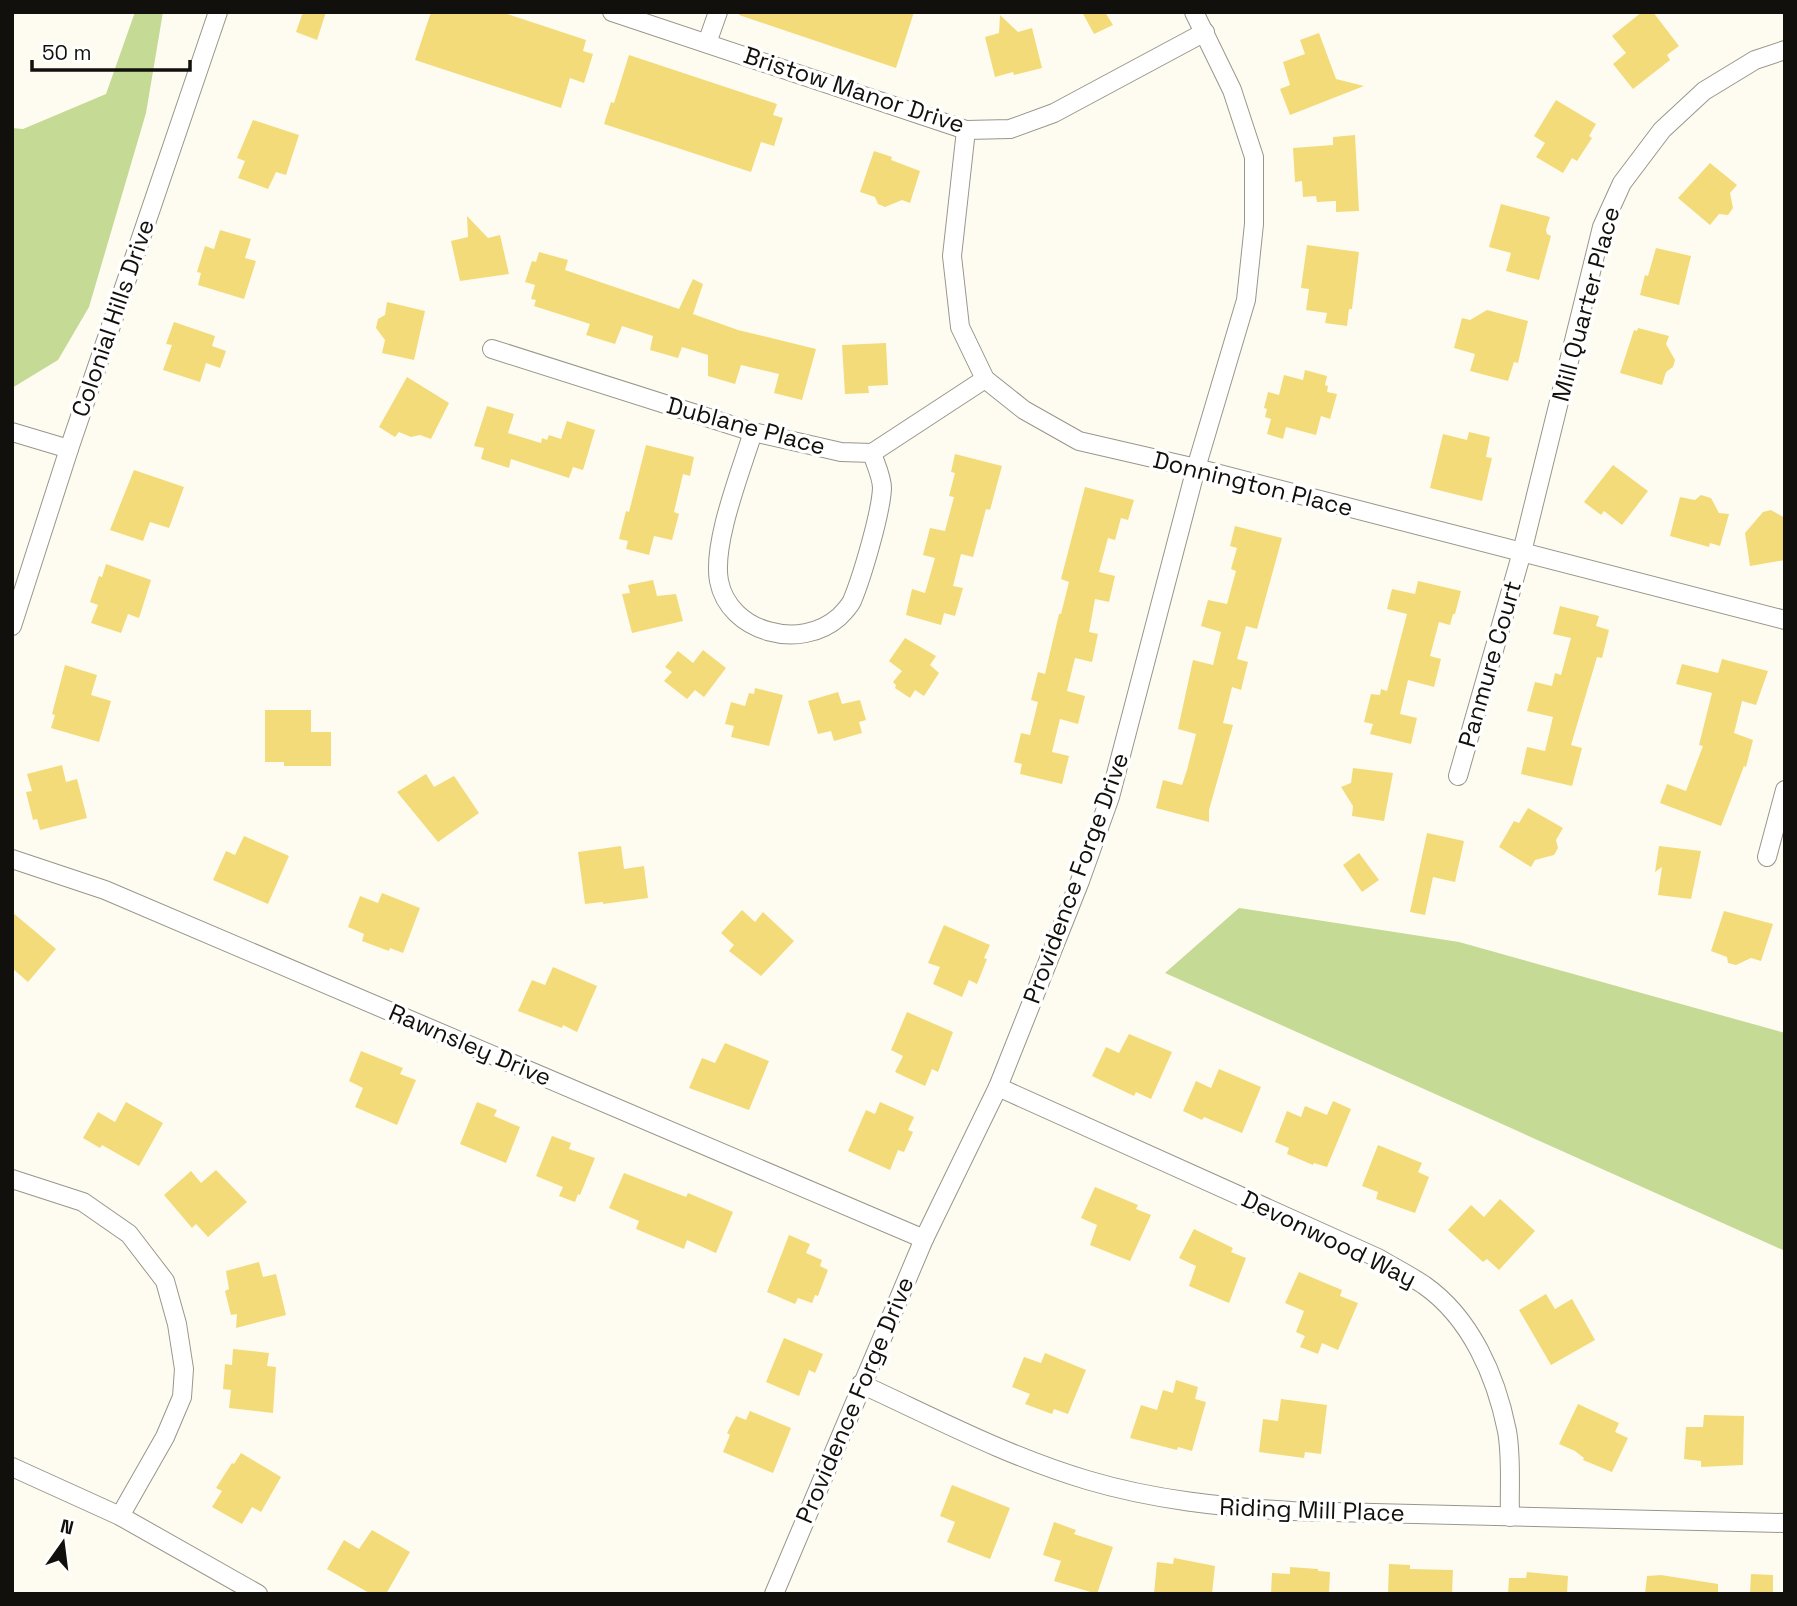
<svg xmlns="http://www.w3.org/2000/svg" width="1797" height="1606" viewBox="0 0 1797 1606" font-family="'Space Grotesk',sans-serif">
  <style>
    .green { fill: #c4da95 }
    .building { fill: #f3db79 }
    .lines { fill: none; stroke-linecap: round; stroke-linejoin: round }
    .minor-casing { stroke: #999689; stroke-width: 20 }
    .minor { stroke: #fff; stroke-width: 18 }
    .labels { text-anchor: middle; stroke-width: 7; stroke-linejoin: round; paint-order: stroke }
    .street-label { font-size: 24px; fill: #11100c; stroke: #fff }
  </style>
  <rect width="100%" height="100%" fill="#fefcf1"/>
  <g class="green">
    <polygon points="135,12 163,12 146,113 89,307 58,360 12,388 12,128 23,129 106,94"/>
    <polygon points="1239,908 1459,942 1785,1033 1785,1251 1165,973"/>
  </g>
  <g class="building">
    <polygon points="303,12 326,12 317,40 296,32"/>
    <polygon points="431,12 501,12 586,40 583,51 593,54 584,83 570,78 561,108 415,60"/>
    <polygon points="740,12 914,12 896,68 739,15"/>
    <polygon points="1082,12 1105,12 1113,25 1094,34"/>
    <polygon points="1642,12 1653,12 1679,46 1667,55 1670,60 1633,89 1613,64 1626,53 1612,36"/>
    <polygon points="1000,15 1018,32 1032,28 1042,68 1014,75 1013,72 995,77 985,37 999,33"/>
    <polygon points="1319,33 1336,79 1364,86 1290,115 1280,89 1290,85 1283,62 1305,54 1300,40"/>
    <polygon points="629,55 777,104 773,115 783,118 774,146 761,142 751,172 604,124 611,102 614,103"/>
    <polygon points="1556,100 1596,124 1589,136 1592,138 1577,161 1572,158 1563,173 1536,157 1545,143 1534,136"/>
    <polygon points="253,120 299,135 286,175 276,172 268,189 238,178 245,161 237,158"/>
    <polygon points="1355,135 1359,211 1336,212 1336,201 1317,202 1316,196 1303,197 1302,181 1295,182 1293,148 1333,145 1333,137"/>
    <polygon points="874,151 892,157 891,160 920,171 910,203 902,200 885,207 878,204 875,197 860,192"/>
    <polygon points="1710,163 1737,185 1730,193 1733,208 1728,215 1719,214 1710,225 1678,198"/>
    <polygon points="1501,204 1550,217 1546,230 1547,234 1551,236 1539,280 1506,271 1511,253 1489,247"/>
    <polygon points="467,216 488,238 500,235 509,274 460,281 451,241 468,237"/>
    <polygon points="220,230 251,239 245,258 256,261 244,299 198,285 201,273 197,272 205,246 214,249"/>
    <polygon points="1307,245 1359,252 1352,309 1349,309 1347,326 1325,323 1327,313 1306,310 1309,289 1301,288"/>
    <polygon points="1656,248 1691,256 1679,305 1640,295 1645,275 1648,276"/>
    <polygon points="539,252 568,260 565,270 679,309 693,279 703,284 693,314 738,330 816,349 802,400 774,393 779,374 741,365 735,384 708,376 708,355 682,347 678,358 650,350 653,336 622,326 615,344 586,335 590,324 534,306 536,300 531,299 535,285 525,282 532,261 536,262"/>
    <polygon points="387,302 425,311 414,360 382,353 385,340 376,328 378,319 385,315"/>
    <polygon points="1487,310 1528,321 1518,363 1514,362 1508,381 1470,371 1475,354 1454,348 1462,318 1470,320"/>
    <polygon points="174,322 215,336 212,346 226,351 220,368 206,363 200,382 163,370 172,345 166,344"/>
    <polygon points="1638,328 1669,336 1666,344 1675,360 1673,367 1666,372 1662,385 1620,373 1634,330 1637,331"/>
    <polygon points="886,343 888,385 868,386 869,393 845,394 842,345"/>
    <polygon points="1305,370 1327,376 1325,385 1328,386 1327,392 1337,394 1330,419 1321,416 1316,435 1286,427 1283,439 1267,434 1271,419 1265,417 1267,409 1264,408 1268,392 1279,395 1284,375 1303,380"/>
    <polygon points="407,377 449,403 431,439 420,435 411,437 399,432 395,437 379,427"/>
    <polygon points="487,406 514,414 508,433 541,443 542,438 547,440 549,435 561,439 567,421 595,430 583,470 573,467 569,478 511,459 509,468 481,459 484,448 474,446"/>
    <polygon points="1469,432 1490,437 1486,457 1492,458 1482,501 1430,488 1443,434 1467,440"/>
    <polygon points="646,445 694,457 690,476 683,474 674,512 679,514 672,540 654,536 649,555 626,549 628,541 619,539 626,511 629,512"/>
    <polygon points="955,454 1002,466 990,510 986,509 973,557 961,554 953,586 963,588 955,616 944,613 941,625 906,615 912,589 925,593 935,558 923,555 930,528 945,531 954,497 949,496 955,473 951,472"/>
    <polygon points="1613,465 1648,491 1622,525 1604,511 1601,515 1584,502"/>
    <polygon points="134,470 184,487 169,528 150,522 143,541 110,530"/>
    <polygon points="1085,487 1134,500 1128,520 1121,518 1115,540 1108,538 1099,572 1115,576 1109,602 1095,599 1089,632 1098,634 1092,662 1075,658 1067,691 1085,696 1078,724 1060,719 1052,752 1069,756 1062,784 1020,774 1022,764 1014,762 1021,733 1030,735 1038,702 1031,700 1038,672 1045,674 1059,614 1061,614 1069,582 1061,579"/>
    <polygon points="1701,495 1711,498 1719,513 1729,514 1720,546 1710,543 1709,547 1670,536 1680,497 1695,500"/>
    <polygon points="1771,510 1785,518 1785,560 1750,566 1745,533 1763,512"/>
    <polygon points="1235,526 1282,538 1257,629 1246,626 1237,659 1248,662 1241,690 1232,687 1223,723 1233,725 1209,810 1209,822 1156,808 1163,780 1182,785 1187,770 1196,734 1178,729 1193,660 1213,665 1221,632 1201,626 1208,600 1227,604 1236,571 1231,569 1237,548 1230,546"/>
    <polygon points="106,564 151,580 139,618 128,614 121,633 91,623 98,605 90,602 99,576 102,577"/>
    <polygon points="653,580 657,596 676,594 683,621 632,633 622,594 630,593 628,585"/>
    <polygon points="1418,581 1461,591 1455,614 1453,614 1450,625 1439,622 1430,656 1441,659 1434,687 1408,680 1400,714 1417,718 1411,744 1370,734 1373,724 1364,722 1371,694 1380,695 1381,689 1387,691 1407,614 1387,609 1392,589 1415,594"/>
    <polygon points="1560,606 1599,616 1596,626 1609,630 1602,658 1597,657 1571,745 1582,748 1572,786 1521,774 1527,747 1545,751 1553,717 1527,711 1535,682 1552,686 1555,673 1561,675 1571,638 1553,634"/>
    <polygon points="905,638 936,656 930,665 939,673 924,696 915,690 910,698 895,688 896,685 893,682 902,671 889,661"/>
    <polygon points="703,650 726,668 704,697 695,690 687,699 664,681 672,672 665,667 678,651 693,663"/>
    <polygon points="1722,659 1768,671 1756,705 1742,701 1734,733 1753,740 1746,767 1744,766 1721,826 1660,803 1667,784 1686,791 1703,746 1699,745 1712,693 1676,684 1682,664 1718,673"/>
    <polygon points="65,665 97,675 91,695 111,701 99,742 51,728 55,715 52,714"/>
    <polygon points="755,688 783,695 769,746 731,737 734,726 725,724 731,702 745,706 749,693 754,694"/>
    <polygon points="838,692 842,704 860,700 866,720 859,722 862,733 834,741 831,731 818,734 808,701"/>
    <polygon points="265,710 311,710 311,732 331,732 331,766 284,766 284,762 265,762"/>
    <polygon points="62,765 66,782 77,779 87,818 40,830 37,819 33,820 26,792 32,791 27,774"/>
    <polygon points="1353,768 1393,773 1384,821 1352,816 1353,806 1341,787 1351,783"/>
    <polygon points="426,774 434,787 454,776 479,813 438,842 397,792"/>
    <polygon points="1528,808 1563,828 1556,840 1558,848 1554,855 1535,860 1531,867 1499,847 1514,821 1519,823"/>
    <polygon points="1427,833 1464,841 1455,882 1433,877 1425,915 1410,912"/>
    <polygon points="244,836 289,856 268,904 213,880 226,851 235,855"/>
    <polygon points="621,846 624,869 644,866 648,898 603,904 603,902 585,904 578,852"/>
    <polygon points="1659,846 1701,851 1691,899 1658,895 1662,867 1655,872"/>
    <polygon points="1359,853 1379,880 1362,892 1343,865"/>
    <polygon points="382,893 420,908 403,953 390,948 389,951 362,941 364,934 348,927 360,896 378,903"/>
    <polygon points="742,910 755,922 763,912 794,941 761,976 729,951 734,945 721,933"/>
    <polygon points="1724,911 1773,924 1761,961 1751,958 1736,965 1728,963 1727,957 1711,951"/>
    <polygon points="12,912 56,949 28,982 12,968"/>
    <polygon points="944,925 990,945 984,958 987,959 977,984 969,980 962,997 933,984 940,967 928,963"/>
    <polygon points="553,967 597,986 577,1032 563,1025 562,1028 518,1011 532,980 545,985"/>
    <polygon points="907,1012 953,1032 938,1072 932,1069 925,1086 895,1072 903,1056 891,1050"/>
    <polygon points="1129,1034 1172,1052 1151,1099 1136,1092 1134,1096 1092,1076 1106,1047 1119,1053"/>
    <polygon points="725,1043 769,1061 749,1110 689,1088 702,1058 715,1063"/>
    <polygon points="361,1051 403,1068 400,1074 416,1080 397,1125 355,1107 363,1088 349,1081"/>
    <polygon points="1219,1069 1261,1087 1242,1133 1204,1117 1202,1120 1183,1111 1196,1081 1211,1088"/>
    <polygon points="1333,1101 1351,1109 1327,1167 1314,1163 1313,1165 1287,1154 1289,1148 1275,1142 1287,1111 1301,1117 1305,1106 1327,1115"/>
    <polygon points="126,1102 163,1123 139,1166 102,1145 100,1148 83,1138 98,1112 115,1122"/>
    <polygon points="477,1102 497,1110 494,1116 520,1127 506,1163 460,1144"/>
    <polygon points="880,1102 914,1117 908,1130 913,1132 904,1152 898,1150 890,1170 848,1151 866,1110 875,1114"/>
    <polygon points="552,1136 571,1143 569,1149 595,1158 580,1195 578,1194 575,1202 559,1196 563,1187 536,1176"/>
    <polygon points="1378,1145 1422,1163 1418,1172 1429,1177 1415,1213 1376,1199 1378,1192 1362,1186"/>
    <polygon points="216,1170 247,1202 208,1237 196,1224 192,1228 164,1195 191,1171 201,1183"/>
    <polygon points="624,1173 686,1197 688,1193 733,1212 716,1253 687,1240 684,1249 636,1229 639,1221 609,1208"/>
    <polygon points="1095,1187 1138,1205 1136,1209 1151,1215 1130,1261 1090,1245 1097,1225 1081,1218"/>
    <polygon points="1500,1199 1535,1231 1499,1270 1487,1259 1483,1262 1448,1230 1471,1205 1484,1217"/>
    <polygon points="1194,1229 1233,1248 1231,1252 1246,1258 1229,1303 1189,1286 1196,1266 1179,1258"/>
    <polygon points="789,1235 810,1244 806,1253 822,1260 820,1266 828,1270 818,1296 815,1295 812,1303 798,1298 795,1304 767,1292"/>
    <polygon points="259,1262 263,1277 276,1274 286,1315 236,1328 237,1314 231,1315 225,1291 229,1289 226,1271"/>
    <polygon points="1299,1272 1342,1290 1340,1296 1358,1303 1338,1350 1322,1343 1318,1354 1300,1347 1305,1336 1296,1332 1304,1311 1285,1303"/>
    <polygon points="1546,1294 1555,1309 1572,1299 1595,1340 1551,1365 1519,1310"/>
    <polygon points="784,1338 823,1354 815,1373 809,1370 799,1396 766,1382"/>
    <polygon points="233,1349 269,1353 267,1366 276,1367 273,1413 229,1408 231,1390 223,1389 225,1364 232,1365"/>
    <polygon points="1045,1353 1086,1370 1068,1414 1054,1409 1052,1414 1025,1404 1030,1394 1012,1387 1024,1357 1041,1363"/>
    <polygon points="1176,1380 1198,1387 1195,1399 1206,1402 1192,1451 1178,1447 1177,1450 1130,1438 1141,1405 1157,1410 1163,1390 1173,1393"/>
    <polygon points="1281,1399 1327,1405 1321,1454 1305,1452 1304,1458 1259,1452 1263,1419 1278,1421"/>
    <polygon points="1578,1404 1619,1423 1615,1432 1628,1438 1612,1472 1583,1460 1584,1458 1575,1451 1559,1444"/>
    <polygon points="750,1411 791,1428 773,1473 723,1452 730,1435 727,1433 736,1416 746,1420"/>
    <polygon points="1704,1415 1744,1416 1743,1465 1701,1467 1701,1461 1684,1459 1686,1427 1703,1427"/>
    <polygon points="241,1453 281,1477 261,1512 252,1507 242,1524 212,1507 222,1491 216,1488 232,1463 234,1464"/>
    <polygon points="952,1485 1010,1508 990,1559 947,1542 955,1522 940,1516"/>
    <polygon points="1054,1522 1076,1530 1074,1534 1113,1547 1097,1594 1054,1581 1061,1561 1043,1555"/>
    <polygon points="372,1530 410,1552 386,1594 371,1594 327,1569 344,1540 359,1549"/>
    <polygon points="1174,1558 1215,1566 1212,1594 1154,1594 1157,1562 1173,1564"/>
    <polygon points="1389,1564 1410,1565 1410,1569 1453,1570 1452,1594 1388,1594"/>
    <polygon points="1290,1567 1318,1569 1318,1571 1330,1572 1329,1594 1271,1594 1272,1573 1290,1574"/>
    <polygon points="1527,1572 1568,1576 1567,1594 1508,1594 1509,1578 1526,1578"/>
    <polygon points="1751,1574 1773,1575 1773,1594 1750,1594"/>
    <polygon points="1661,1575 1718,1584 1718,1594 1645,1594 1647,1576"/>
  </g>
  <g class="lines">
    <g class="minor-casing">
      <g id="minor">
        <polyline points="612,12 966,130 1010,129 1054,113 1205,32"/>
        <polyline points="707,43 718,12"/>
        <polyline points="966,130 952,256 960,327 985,379 1024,410 1079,441 1196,468 1785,620"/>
        <polyline points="492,349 753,432 841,452 872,453 985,379"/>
        <polyline points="12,432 69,449"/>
        <path d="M753,432C741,471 712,543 719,581C729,633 801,651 839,617C843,613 849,607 852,601C862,577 881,513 882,488C882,477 875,463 872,453"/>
        <polyline points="12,626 69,449 218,12"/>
        <polyline points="1458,776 1522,552 1602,227 1622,183 1662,130 1704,91 1755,60 1785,50"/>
        <polyline points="1767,857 1785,790"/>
        <polyline points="12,859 105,890 924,1239"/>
        <path d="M998,1087L1378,1258C1393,1267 1409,1275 1424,1285C1471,1318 1496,1376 1507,1431C1512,1458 1509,1489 1510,1517"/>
        <polyline points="12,1179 83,1202 129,1234 165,1281 177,1324 184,1369 182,1397 165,1437 120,1516"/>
        <path d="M861,1384C935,1418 1009,1457 1087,1480C1154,1500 1222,1507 1292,1511L1785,1523"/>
        <polyline points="12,1467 120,1516 258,1594"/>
        <polyline points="774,1594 924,1239 998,1087 1080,881 1110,797 1196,468 1246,300 1254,224 1254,157 1232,90 1194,12"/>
      </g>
    </g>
    <use href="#minor" class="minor"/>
  </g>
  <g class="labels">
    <g class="street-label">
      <text transform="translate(854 90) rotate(18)" y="8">Bristow Manor Drive</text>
      <text transform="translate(1586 304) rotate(-75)" y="8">Mill Quarter Place</text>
      <text transform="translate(113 318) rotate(-71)" y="8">Colonial Hills Drive</text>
      <text transform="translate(746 426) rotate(15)" y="8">Dublane Place</text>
      <text transform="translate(1253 484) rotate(14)" y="8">Donnington Place</text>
      <text transform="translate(1490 664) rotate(-74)" y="8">Panmure Court</text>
      <text transform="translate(1076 878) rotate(-70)" y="8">Providence Forge Drive</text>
      <text transform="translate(470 1045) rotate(23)" y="8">Rawnsley Drive</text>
      <text transform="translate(1329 1239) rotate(26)" y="8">Devonwood Way</text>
      <text transform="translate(855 1400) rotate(-67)" y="8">Providence Forge Drive</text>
      <text transform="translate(1312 1510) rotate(2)" y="8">Riding Mill Place</text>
    </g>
  </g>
  <rect width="1797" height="1606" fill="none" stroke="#11100c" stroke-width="28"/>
  <g transform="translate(63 1543) rotate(14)" stroke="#ffffff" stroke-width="5" paint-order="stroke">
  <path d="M0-5L12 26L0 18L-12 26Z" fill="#11100c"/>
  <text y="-10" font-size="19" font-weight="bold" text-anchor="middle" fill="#11100c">N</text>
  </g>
  <path d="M32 60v10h158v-10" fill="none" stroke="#11100c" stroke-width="3.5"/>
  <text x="42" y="60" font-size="21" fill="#11100c" stroke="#ffffff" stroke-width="5" paint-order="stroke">50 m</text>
</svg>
